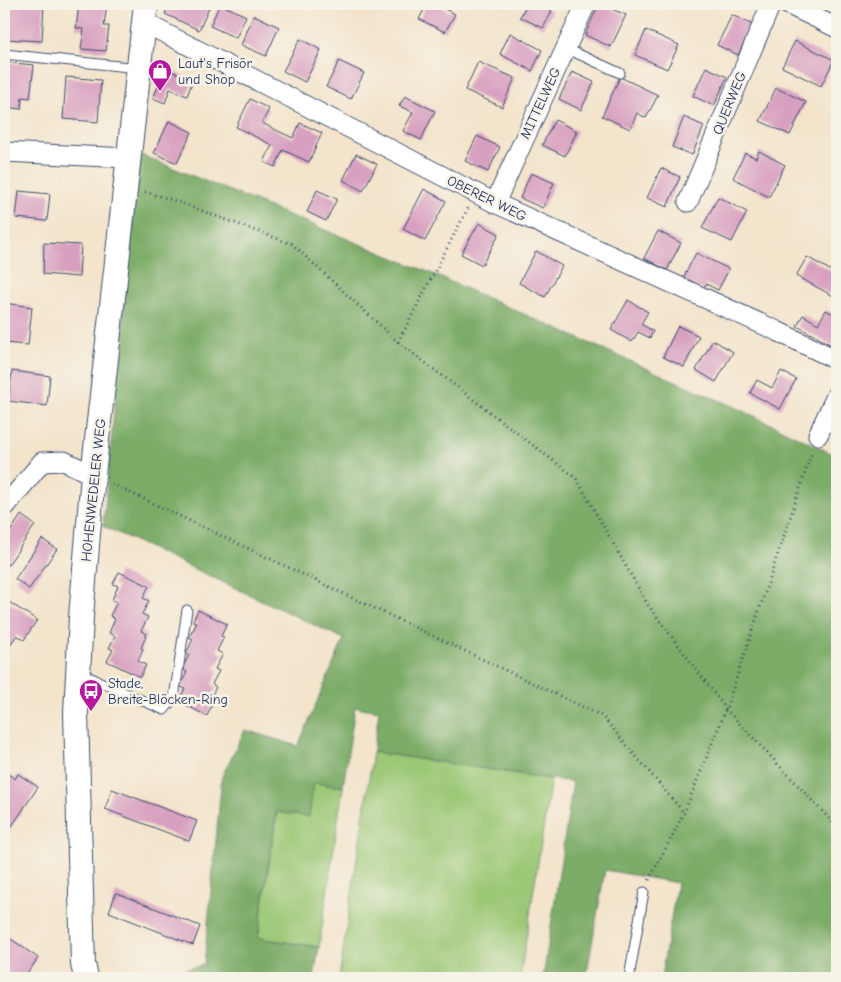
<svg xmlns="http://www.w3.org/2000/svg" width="841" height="982" viewBox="0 0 841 982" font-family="'Comic Neue',sans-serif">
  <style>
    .green { fill: #9bc876; stroke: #5b7c6a }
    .forest { fill: #7cac67; stroke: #4c6e62 }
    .building { fill: #d8a0c0 }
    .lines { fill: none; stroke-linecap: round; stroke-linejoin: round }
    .service-casing { stroke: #3b4a6e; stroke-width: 11 }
    .minor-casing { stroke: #3b4a6e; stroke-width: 21 }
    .tertiary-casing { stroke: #3b4a6e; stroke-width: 26 }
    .path { stroke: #3b4a6e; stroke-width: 3; stroke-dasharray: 1 4; stroke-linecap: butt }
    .service { stroke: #fff; stroke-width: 9 }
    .minor { stroke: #fff; stroke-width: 19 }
    .tertiary { stroke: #fff; stroke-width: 24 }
    .labels { text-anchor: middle; stroke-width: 5; stroke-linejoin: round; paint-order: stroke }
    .poi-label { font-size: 14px; fill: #1b2f5e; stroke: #f7f3e8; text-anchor: start }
    .street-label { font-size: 14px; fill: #1b2f5e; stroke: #f7f3e8 }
  </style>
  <rect width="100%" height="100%" fill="#f7f3e8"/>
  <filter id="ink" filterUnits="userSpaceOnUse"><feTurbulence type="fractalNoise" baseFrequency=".02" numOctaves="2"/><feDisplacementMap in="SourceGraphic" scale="10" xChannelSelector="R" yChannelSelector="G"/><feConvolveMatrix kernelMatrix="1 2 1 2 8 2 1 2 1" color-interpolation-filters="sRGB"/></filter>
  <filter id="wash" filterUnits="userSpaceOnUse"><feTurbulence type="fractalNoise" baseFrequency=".0096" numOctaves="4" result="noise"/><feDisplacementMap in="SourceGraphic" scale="20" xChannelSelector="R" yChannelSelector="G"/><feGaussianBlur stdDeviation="1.12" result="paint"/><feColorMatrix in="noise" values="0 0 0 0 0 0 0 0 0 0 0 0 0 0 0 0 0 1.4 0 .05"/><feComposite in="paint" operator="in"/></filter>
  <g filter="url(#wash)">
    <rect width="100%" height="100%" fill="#f3e4cb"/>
    <g class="green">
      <polygon points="373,752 551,779 520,978 339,978"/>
      <polygon points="314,783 343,787 319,947 258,938 277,812"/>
    </g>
    <polygon class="forest" points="139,154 426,271 748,413 837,456 837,978 661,978 677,883 605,870 586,978 543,978 573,782 373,752 379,711 355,707 343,787 314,783 309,817 276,812 258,938 319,947 314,978 138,978 204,965 222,776 245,730 298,746 344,639 103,526"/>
    <g id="blocks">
      <g class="building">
        <polygon points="7,4 44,4 42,41 4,39 4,16 7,16"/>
        <polygon points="79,4 107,4 104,26 109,26 106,51 81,49 84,29 76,28"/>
        <polygon points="169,4 204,4 210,6 199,30 165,14"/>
        <polygon points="220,4 246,16 236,38 210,26"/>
        <polygon points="427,4 434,4 455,14 445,32 419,19"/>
        <polygon points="527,4 536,4 552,11 543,28 520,17"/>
        <polygon points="599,4 626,15 611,47 585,35"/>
        <polygon points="254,15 279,27 266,56 241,45"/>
        <polygon points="732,15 753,25 738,55 717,45"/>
        <polygon points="646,30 679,45 667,69 635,55"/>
        <polygon points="510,33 542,50 532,71 500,54"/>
        <polygon points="300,39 321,50 305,82 283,71"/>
        <polygon points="795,41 834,60 821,86 782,67"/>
        <polygon points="339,61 364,73 351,99 326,87"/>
        <polygon points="4,62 34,65 30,98 22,97 21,109 4,107"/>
        <polygon points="478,62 515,78 502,107 465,90"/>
        <polygon points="706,67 727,77 714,106 693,96"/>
        <polygon points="166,69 193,80 187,96 170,89 165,103 153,98"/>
        <polygon points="572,72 594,82 581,110 559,99"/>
        <polygon points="66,77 101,80 98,122 63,119"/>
        <polygon points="620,77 658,95 646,118 637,113 630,129 602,116"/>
        <polygon points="776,88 806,102 790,135 760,121"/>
        <polygon points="405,96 435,111 421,140 403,131 413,112 399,106"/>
        <polygon points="250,99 269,109 262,123 278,131 293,138 300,123 322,133 309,162 283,150 275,167 264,162 272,145 236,127"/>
        <polygon points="684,117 704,126 692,155 672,147"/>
        <polygon points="555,120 577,131 565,156 542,145"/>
        <polygon points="169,121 192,132 177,163 154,153"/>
        <polygon points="477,136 500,147 488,172 465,161"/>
        <polygon points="759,151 785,165 769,197 733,178 745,153 756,158"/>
        <polygon points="356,154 377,164 363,191 343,180"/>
        <polygon points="661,168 680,177 667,207 647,198"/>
        <polygon points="531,173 554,183 543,208 520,198"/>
        <polygon points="424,189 446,201 425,241 403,229"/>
        <polygon points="317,190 337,199 326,221 307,212"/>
        <polygon points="19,191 50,194 47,221 16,218"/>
        <polygon points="718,197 747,212 732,242 702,228"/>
        <polygon points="479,223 499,234 482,265 461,254"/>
        <polygon points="658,231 681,243 667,270 644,258"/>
        <polygon points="44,243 81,245 79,277 43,274"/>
        <polygon points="536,251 562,266 545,297 519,283"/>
        <polygon points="696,253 729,269 718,290 706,284 703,290 682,280"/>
        <polygon points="807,257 837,274 837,298 796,276"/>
        <polygon points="628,300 648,312 641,324 653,331 650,338 638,332 632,342 611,330"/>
        <polygon points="4,303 32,307 28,345 4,343"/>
        <polygon points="826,310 837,316 837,338 833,346 797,326 803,315 818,324"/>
        <polygon points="678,326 699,336 684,367 663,357"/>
        <polygon points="713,340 733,352 716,382 696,370"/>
        <polygon points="12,371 50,376 47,406 8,401"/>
        <polygon points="781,371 796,379 780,409 750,393 757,380 772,388"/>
        <polygon points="21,515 35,525 8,565 4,562 4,541"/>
        <polygon points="42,539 57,549 29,589 15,579"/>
        <polygon points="119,572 149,586 143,598 149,601 142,614 148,617 141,631 147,634 141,648 143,649 138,661 146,665 140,677 107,661 113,650 109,648 115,636 109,633 115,619 110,616 117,602 112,600 118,586 113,584"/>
        <polygon points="4,599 37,620 24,640 17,635 8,648 4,645"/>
        <polygon points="198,610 227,624 221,636 224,637 217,651 223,654 215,669 219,671 212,684 216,687 209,701 213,703 207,716 178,701 185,689 180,686 187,672 182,669 189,655 186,654 193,639 189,637 197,623 193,621"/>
        <polygon points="4,771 15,779 18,774 38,787 4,838"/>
        <polygon points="112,789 197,821 189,841 105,809"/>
        <polygon points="116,893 200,926 193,945 109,912"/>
        <polygon points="4,934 38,958 24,978 4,978"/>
      </g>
    </g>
  </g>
  <g filter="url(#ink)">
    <use href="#blocks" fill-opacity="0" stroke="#3b4a6e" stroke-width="1"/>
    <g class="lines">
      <g class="service-casing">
        <g id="service">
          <polyline points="565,48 620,73"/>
          <polyline points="4,54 138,68"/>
          <polyline points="80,673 164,710 174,698 187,610"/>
          <polyline points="629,978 644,892"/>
        </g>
      </g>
      <g class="minor-casing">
        <g id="minor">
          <polyline points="787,4 837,28"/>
          <polyline points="143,22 495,203 777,331 837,360"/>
          <polyline points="4,152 128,158"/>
          <polyline points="688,202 771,4"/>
          <polyline points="495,203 586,4"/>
          <polyline points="818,435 837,394"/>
          <polyline points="4,508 42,462 64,461 93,475"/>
        </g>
      </g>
      <g class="tertiary-casing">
        <polyline id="tertiary" points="86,978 83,964 76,713 81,617 93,475 146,4"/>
      </g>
      <g class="path">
        <polyline points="145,192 170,199 292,244 398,342 576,478 648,605 726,709 837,827"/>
        <polyline points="398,342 468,208"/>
        <polyline points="112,484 602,716 684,813"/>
        <polyline points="649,880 684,813 726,709 812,452"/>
      </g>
      <use href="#service" class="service"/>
      <use href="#minor" class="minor"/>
      <use href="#tertiary" class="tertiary"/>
    </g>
  </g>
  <defs>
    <g id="shop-pin" transform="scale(1.25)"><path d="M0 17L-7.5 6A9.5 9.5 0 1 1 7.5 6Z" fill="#b5179e" stroke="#f7f3e8"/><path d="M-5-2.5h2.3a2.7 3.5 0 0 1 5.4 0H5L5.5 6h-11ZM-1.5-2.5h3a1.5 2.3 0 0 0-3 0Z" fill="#fff"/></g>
    <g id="bus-pin" transform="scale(1.25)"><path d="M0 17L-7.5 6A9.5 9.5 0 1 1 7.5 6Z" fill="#b5179e" stroke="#f7f3e8"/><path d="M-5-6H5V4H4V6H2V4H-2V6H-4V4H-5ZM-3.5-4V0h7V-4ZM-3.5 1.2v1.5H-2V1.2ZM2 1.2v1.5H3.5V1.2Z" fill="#fff"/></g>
  </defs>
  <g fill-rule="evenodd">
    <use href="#shop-pin" x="160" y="71"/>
    <use href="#bus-pin" x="91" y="691"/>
  </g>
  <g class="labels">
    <g class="poi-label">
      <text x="178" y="68">Laut's Frisör<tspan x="178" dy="16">und Shop</tspan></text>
      <text x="108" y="688">Stade,<tspan x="108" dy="16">Breite-Blöcken-Ring</tspan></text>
    </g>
    <g class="street-label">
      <text transform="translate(540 103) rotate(-65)" y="5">MITTELWEG</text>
      <text transform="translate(729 103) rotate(-68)" y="5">QUERWEG</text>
      <text transform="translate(487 198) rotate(26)" y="5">OBERER WEG</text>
      <text transform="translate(93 490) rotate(-84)" y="5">HOHENWEDELER WEG</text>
    </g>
  </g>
  <rect width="841" height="982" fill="none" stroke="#f7f3e8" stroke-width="20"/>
</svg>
